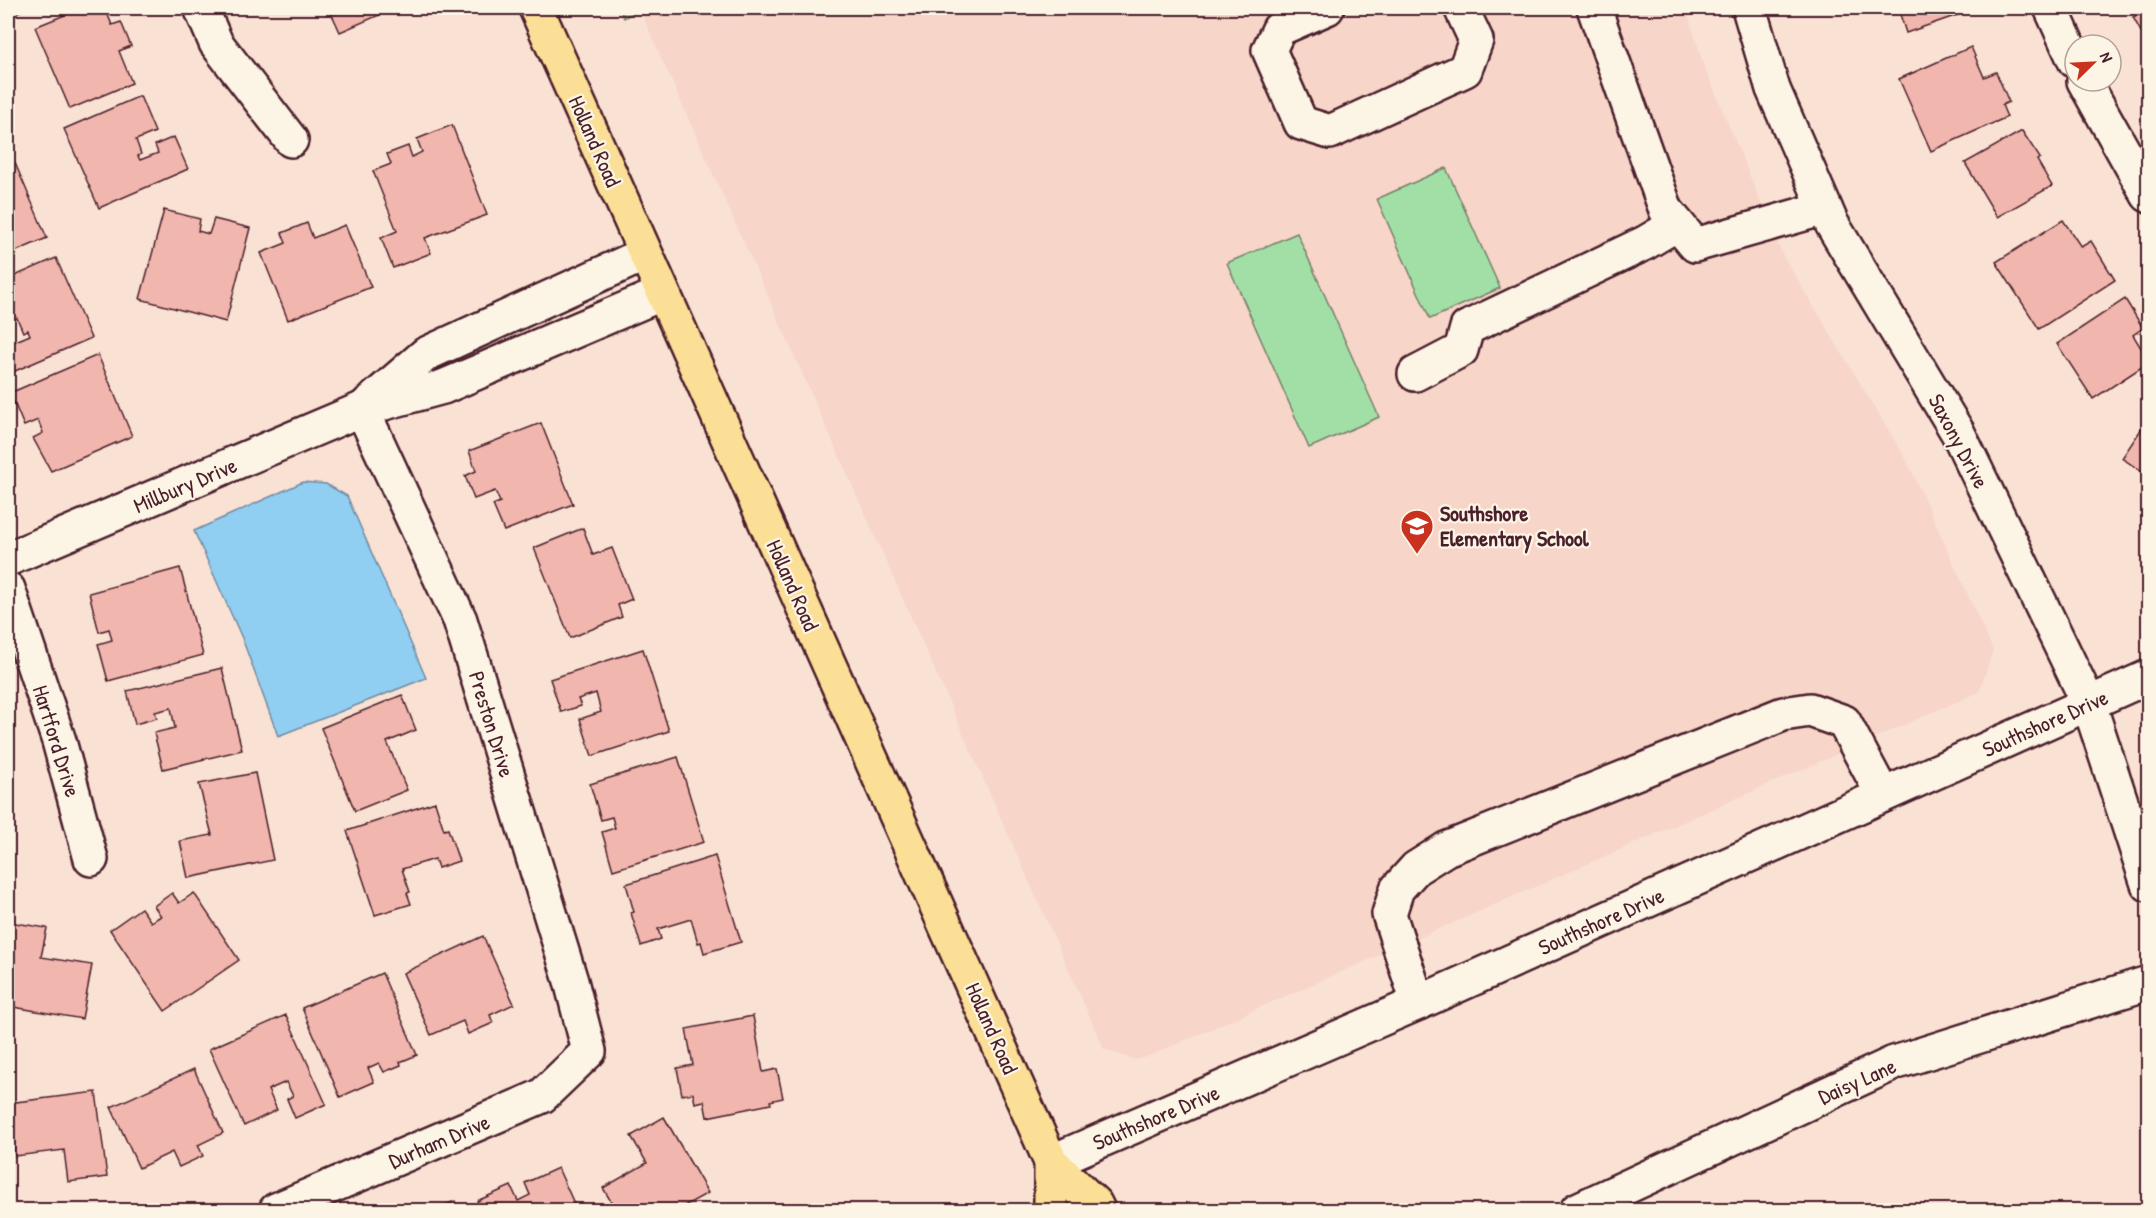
<svg xmlns="http://www.w3.org/2000/svg" width="2156" height="1218" viewBox="0 0 2156 1218" font-family="'Patrick Hand',sans-serif">
  <style>
    .built { fill: #f7d5c8 }
    .green { fill: #a2dfa7; stroke: #767f69; stroke-width: 1.5 }
    .water { fill: #90cff1; stroke: #7489a2; stroke-width: 1.5 }
    .building { fill: #f1b6ad; stroke: #4a1f2b; stroke-width: 1.5 }
    .lines { fill: none; stroke-linecap: round; stroke-linejoin: round }
    .minor-casing { stroke: #4a1f2b; stroke-width: 38 }
    .major-casing { stroke: #4a1f2b; stroke-width: 38 }
    .minor { stroke: #fcf5e5; stroke-width: 33 }
    .major { stroke: #fbdf96; stroke-width: 33 }
    .labels { text-anchor: middle; stroke-width: 4.5; stroke-linejoin: round; paint-order: stroke }
    .street-label { font-size: 22px; fill: #4a1f2b; stroke: #fcf5e5 }
    .poi-label { font-size: 22px; font-weight: bold; fill: #4a1f2b; stroke: #fcf5e5; text-anchor: start }
  </style>
  <rect width="100%" height="100%" fill="#f9e2d4"/>
  <filter id="ink" filterUnits="userSpaceOnUse"><feTurbulence type="fractalNoise" baseFrequency=".0167" numOctaves="2"/><feDisplacementMap in="SourceGraphic" scale="12" xChannelSelector="R" yChannelSelector="G"/><feConvolveMatrix kernelMatrix="1 2 1 2 8 2 1 2 1" color-interpolation-filters="sRGB"/></filter>
  <g filter="url(#ink)">
    <polygon class="built" points="642,8 1686,8 1704,66 1783,256 1907,461 1993,650 1979,692 1147,1057 1135,1060 1104,1049 640,10"/>
    <g class="green">
      <polygon points="619,8 642,8 624,18"/>
      <polygon points="1446,168 1500,288 1430,319 1377,199"/>
      <polygon points="1297,233 1379,417 1309,448 1227,263"/>
    </g>
    <polygon class="water" points="303,482 326,484 347,496 426,678 278,736 242,638 194,531"/>
    <g class="building">
      <polygon points="15,8 29,8 17,12"/>
      <polygon points="82,8 105,8 112,25 121,22 131,46 119,51 132,83 70,109 35,27"/>
      <polygon points="329,8 390,8 391,10 340,32"/>
      <polygon points="1898,8 1964,8 1966,12 1906,33"/>
      <polygon points="2148,9 2148,56 2144,48 2148,45 2133,17"/>
      <polygon points="1971,47 1984,77 1996,72 2009,102 2002,105 2007,117 1931,151 1899,79"/>
      <polygon points="140,96 155,132 136,140 141,154 138,156 140,160 158,153 155,145 174,137 188,169 99,208 64,129"/>
      <polygon points="452,125 487,215 425,238 431,253 393,268 381,238 397,231 373,171 391,164 387,154 408,146 412,157 422,152 417,139"/>
      <polygon points="2022,131 2040,158 2037,160 2052,186 1997,217 1965,163"/>
      <polygon points="12,156 47,238 12,253 8,243 8,158"/>
      <polygon points="164,210 200,219 198,231 209,234 214,219 250,228 226,322 140,299"/>
      <polygon points="2063,220 2081,247 2091,241 2115,280 2039,329 1996,262"/>
      <polygon points="307,223 313,238 345,225 371,287 288,320 261,253 286,243 282,233"/>
      <polygon points="56,258 91,338 8,374 8,336 11,343 30,335 28,330 23,332 17,318 8,322 8,279"/>
      <polygon points="2125,299 2143,328 2133,335 2148,359 2148,363 2093,399 2057,344"/>
      <polygon points="98,355 132,436 51,471 33,438 43,433 38,420 24,426 10,393"/>
      <polygon points="2148,419 2148,476 2122,458"/>
      <polygon points="541,423 573,504 504,531 493,505 500,502 495,491 474,499 465,476 476,471 469,451"/>
      <polygon points="583,528 593,555 612,548 632,599 618,605 622,617 570,638 534,548"/>
      <polygon points="180,568 203,655 108,681 98,644 112,640 109,629 99,632 89,593"/>
      <polygon points="643,649 669,731 592,756 580,719 601,712 596,693 578,699 581,706 561,712 550,679"/>
      <polygon points="222,668 242,750 163,769 154,733 175,728 171,708 155,712 157,718 135,724 127,691"/>
      <polygon points="402,695 416,730 387,742 407,790 355,811 321,728"/>
      <polygon points="678,757 704,842 613,870 602,832 615,828 612,817 601,820 590,784"/>
      <polygon points="255,773 273,860 188,878 180,841 212,835 199,784"/>
      <polygon points="435,802 444,830 448,829 459,861 438,868 435,859 402,869 410,892 407,893 411,904 375,915 347,831"/>
      <polygon points="715,856 741,942 704,953 701,942 698,943 691,919 658,929 661,939 641,946 631,913 634,912 626,884"/>
      <polygon points="172,893 179,903 194,893 239,960 165,1011 110,930 141,908 151,922 161,916 154,906"/>
      <polygon points="9,922 47,928 41,957 92,965 82,1019 8,1006 8,932"/>
      <polygon points="483,936 514,1004 490,1015 493,1023 468,1034 463,1021 431,1035 403,973"/>
      <polygon points="382,973 417,1055 400,1062 401,1065 384,1072 379,1063 368,1068 374,1082 340,1097 302,1008"/>
      <polygon points="286,1015 326,1104 295,1118 287,1099 293,1096 286,1082 268,1090 277,1110 244,1126 209,1049"/>
      <polygon points="753,1016 763,1072 777,1069 783,1098 770,1101 771,1104 707,1117 704,1101 695,1103 693,1093 682,1095 677,1068 693,1065 686,1029"/>
      <polygon points="194,1069 223,1133 198,1145 203,1156 179,1167 172,1152 139,1168 111,1107"/>
      <polygon points="96,1092 107,1177 68,1182 64,1150 15,1156 8,1103"/>
      <polygon points="664,1117 708,1193 677,1210 616,1210 603,1188 647,1163 631,1136"/>
      <polygon points="558,1168 577,1210 481,1210 477,1201 511,1186 518,1201 530,1195 525,1183"/>
      <polygon points="455,1201 459,1210 433,1210"/>
    </g>
    <g class="lines">
      <g class="minor-casing">
        <g id="minor">
          <polyline points="201,8 216,43 291,140"/>
          <polyline points="1327,8 1279,29 1269,50 1301,123 1330,132 1465,70 1476,40 1461,8"/>
          <polyline points="1594,8 1666,210 1695,245 1825,208"/>
          <polyline points="1749,8 1773,89 1832,224 1958,433 2089,704 2148,884"/>
          <polyline points="2051,8 2075,61"/>
          <polyline points="2084,81 2148,195"/>
          <polyline points="1415,374 1461,350 1467,328 1645,243 1677,224"/>
          <polyline points="368,404 426,354 645,254"/>
          <polyline points="8,559 362,409 443,387 663,293"/>
          <polyline points="8,589 59,741 91,859"/>
          <polyline points="1418,1003 1389,914 1397,889 1416,868 1446,849 1783,714 1810,710 1844,722 1883,795"/>
          <polyline points="1051,1162 1418,1003 2148,677"/>
          <polyline points="276,1210 542,1096 589,1051 571,981 460,620 362,409"/>
          <polyline points="1577,1210 1894,1063 2148,983"/>
        </g>
      </g>
      <g class="major-casing">
        <g id="major">
          <polyline points="536,8 1051,1162 1095,1204 1098,1210"/>
          <polyline points="1051,1210 1051,1162"/>
        </g>
      </g>
      <use href="#minor" class="minor"/>
      <use href="#major" class="major"/>
    </g>
  </g>
  <defs>
    <g id="school-pin" transform="scale(1.725)"><path d="M0 17L-7.5 6A9.5 9.5 0 1 1 7.5 6Z" fill="#c8321e" stroke="#fcf5e5"/><path d="M0-5L7-2L0 1L-7-2ZM-4 1L0 2.5L4 1V4Q0 6-4 4Z" fill="#fff"/></g>
  </defs>
  <g fill-rule="evenodd">
    <use href="#school-pin" x="1417" y="526"/>
  </g>
  <g class="labels">
    <g class="street-label">
      <text transform="translate(595 141) rotate(66)" y="8">Holland Road</text>
      <text transform="translate(1959 441) rotate(62)" y="8">Saxony Drive</text>
      <text transform="translate(185 485) rotate(-23)" y="8">Millbury Drive</text>
      <text transform="translate(793 585) rotate(66)" y="8">Holland Road</text>
      <text transform="translate(2045 723) rotate(-24)" y="8">Southshore Drive</text>
      <text transform="translate(492 724) rotate(73)" y="8">Preston Drive</text>
      <text transform="translate(57 741) rotate(73)" y="8">Hartford Drive</text>
      <text transform="translate(1601 921) rotate(-24)" y="8">Southshore Drive</text>
      <text transform="translate(992 1028) rotate(66)" y="8">Holland Road</text>
      <text transform="translate(1857 1081) rotate(-24)" y="8">Daisy Lane</text>
      <text transform="translate(1156 1117) rotate(-23)" y="8">Southshore Drive</text>
      <text transform="translate(439 1141) rotate(-23)" y="8">Durham Drive</text>
    </g>
    <g class="poi-label">
      <text x="1440" y="521">Southshore<tspan x="1440" dy="25">Elementary School</tspan></text>
    </g>
  </g>
  <rect width="2156" height="1218" fill="none" stroke="#fcf5e5" stroke-width="30"/>
  <rect x="15" y="15" width="2126" height="1188" fill="none" stroke="#4a1f2b" stroke-width="2" filter="url(#ink)"/>
  <g transform="translate(2093 63) rotate(66)"><circle r="28" fill="#fcf5e5" stroke="#b59f9b" stroke-width="1.5"/>
  <path d="M0-4.5L10 22L0 15L-10 22Z" fill="#c8321e"/>
  <text y="-9" font-size="16" font-weight="bold" text-anchor="middle" fill="#4a1f2b">N</text>
  </g>
</svg>
